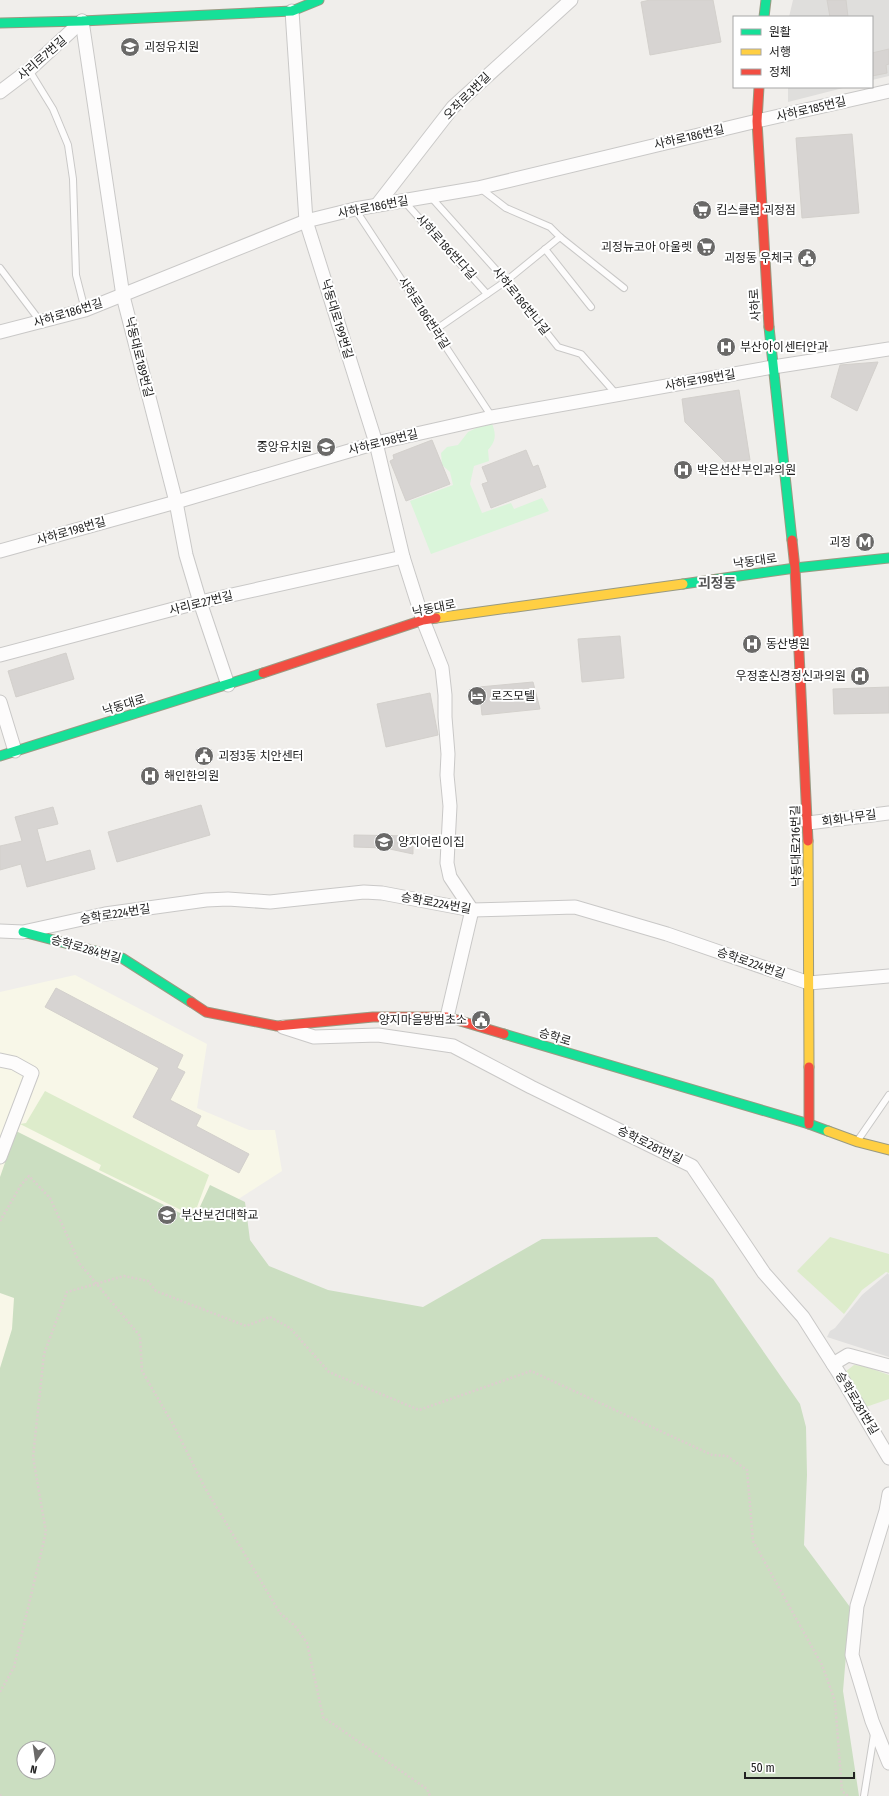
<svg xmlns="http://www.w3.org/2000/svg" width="889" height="1796" viewBox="0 0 889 1796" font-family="'Fira Sans Condensed','Noto Sans KR',sans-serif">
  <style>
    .residential { fill: #dfdedc }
    .education { fill: #f8f7e8 }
    .grass { fill: #ddeccb }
    .forest { fill: #cbdec1; fill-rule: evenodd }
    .park { fill: #daf5da }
    .parking { fill: #e0dfde }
    .building { fill: #d7d4d2; stroke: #d3d0cc }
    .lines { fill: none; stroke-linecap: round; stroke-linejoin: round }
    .lane-casing { stroke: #c9c8c7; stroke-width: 8 }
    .street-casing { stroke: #c9c8c7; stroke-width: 15 }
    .fast-casing { stroke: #999a82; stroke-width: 11 }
    .slow-casing { stroke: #999a82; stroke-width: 11 }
    .jam-casing { stroke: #999a82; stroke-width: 11 }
    .path { stroke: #dccecd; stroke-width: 2.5; stroke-dasharray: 2 2; stroke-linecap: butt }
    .lane { stroke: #fdfcfc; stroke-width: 6 }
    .street { stroke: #fdfcfc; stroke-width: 13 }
    .fast { stroke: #16e098; stroke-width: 9 }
    .slow { stroke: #ffcf43; stroke-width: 9 }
    .jam { stroke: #f24e42; stroke-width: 9 }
    .labels { text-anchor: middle; stroke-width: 4; stroke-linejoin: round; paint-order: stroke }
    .poi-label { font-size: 12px; fill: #222; stroke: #fff; text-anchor: start }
    .street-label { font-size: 12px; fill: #222; stroke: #fff }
    .quarter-label { font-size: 14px; font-weight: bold; fill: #555; stroke: #fff }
  </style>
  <rect width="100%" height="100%" fill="#f0eeeb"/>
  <g class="residential">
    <polygon points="793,0 889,0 889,76 872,80 872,17 789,17"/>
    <polygon points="788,87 847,87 788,102"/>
  </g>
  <polygon class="education" points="75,975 207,1044 197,1108 249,1130 275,1130 282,1171 173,1241 0,1479 0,992"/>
  <g class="grass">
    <polygon points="45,1091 209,1175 197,1207 183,1211 99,1170 101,1165 20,1124 26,1123"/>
    <polygon points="830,1237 889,1254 889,1273 886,1272 862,1290 844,1314 797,1271"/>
    <polygon points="854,1365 864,1366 889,1375 889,1399 866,1407 845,1372"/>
  </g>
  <path class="forest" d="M16,1131L182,1214L198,1211L210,1185L245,1202L250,1240L269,1266L328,1290L423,1307L542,1239L657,1237L713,1279L800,1404L806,1427L807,1475L804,1545L850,1607L843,1691L859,1796H0V1368L12,1329L14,1298L0,1293V1177ZM24,1748H48V1772H24Z"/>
  <path class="park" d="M491,421C496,433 497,440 488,450L489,461L474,466L470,484L482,513L511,503L514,509L542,498L549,511L431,554L410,501L453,485L450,472L442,465L441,453L447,447L458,445L468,432Z"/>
  <polygon class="parking" points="888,1273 889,1275 889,1357 827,1337 830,1331 835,1328 862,1295"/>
  <g class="building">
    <polygon points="650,0 713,0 721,42 650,55 641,2"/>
    <polygon points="827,0 846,0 848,17 830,17"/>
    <polygon points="889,49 889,64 886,65 887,73 872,76 872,53"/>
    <polygon points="852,134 859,213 802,218 796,138"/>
    <polygon points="878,362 857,411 831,397 840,365"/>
    <polygon points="739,390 750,460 725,462 685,422 682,399"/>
    <polygon points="432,440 450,484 406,501 390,461 394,459 393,455"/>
    <polygon points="526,450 533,467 538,465 546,487 491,508 482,484 488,482 482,467"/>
    <polygon points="620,636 624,678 582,682 578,639"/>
    <polygon points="66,653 74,679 16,697 8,671"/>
    <polygon points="533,682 540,709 482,715 479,687"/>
    <polygon points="889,687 889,713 834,714 833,689"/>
    <polygon points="430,693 438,735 386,747 377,704"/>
    <polygon points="201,805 210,835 117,862 108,832"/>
    <polygon points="53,807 58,824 37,829 46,862 90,850 95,869 27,887 21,864 0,870 0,846 22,841 15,817"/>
    <polygon points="354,835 413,836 413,854 385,848 354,847"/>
    <polygon points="56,988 183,1055 177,1068 185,1072 170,1100 201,1116 196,1126 249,1154 239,1173 133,1117 159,1068 45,1007"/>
  </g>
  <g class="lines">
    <g class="lane-casing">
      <g id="lane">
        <polyline points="29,70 53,109 68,145 73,179 76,275 85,310"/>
        <polyline points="430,196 506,281 558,347 581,354 617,395"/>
        <polyline points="404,201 487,294"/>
        <polyline points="355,209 492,417"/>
        <polyline points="560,237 624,288"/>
        <polyline points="545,249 591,307"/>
        <polyline points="0,268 40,321"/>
        <polyline points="435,330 506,281 560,237 550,227 506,208 480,188"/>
        <polyline points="858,1140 889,1095"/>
        <polyline points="864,1796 874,1734"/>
      </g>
    </g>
    <g class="street-casing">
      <g id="street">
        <polyline points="292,11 306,221 376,443 403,557 423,620 442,668 445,695 445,717 448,754 447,775 450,806 447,863 450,877 472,910 447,1017"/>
        <polyline points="82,21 123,296 176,502 186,555 200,602 228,685"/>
        <polyline points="0,92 29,70 82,21"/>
        <polyline points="377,205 453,107 571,0"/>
        <polyline points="0,332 85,310 306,221 355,209 478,188 757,121 889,91"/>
        <polyline points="0,551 176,502 376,443 492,417 773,367 889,349"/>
        <polyline points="0,655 200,602 403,557"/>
        <polyline points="0,702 15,751"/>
        <polyline points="808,823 889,813"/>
        <polyline points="0,931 23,932 105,914 206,900 228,899 270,902 364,892 382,893 472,910 575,907 667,934 809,983 889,976"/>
        <polyline points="283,1027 314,1037 378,1035 453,1046 531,1087 692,1166 764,1273 803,1317 840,1375 889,1458"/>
        <polyline points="0,1060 14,1063 32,1073 0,1157"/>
        <polyline points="833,1364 848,1355 889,1366"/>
        <polyline points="889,1494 886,1511 857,1606 852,1655 872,1721 889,1763"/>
      </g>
    </g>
    <g class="fast-casing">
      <g id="fast">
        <polyline points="764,17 766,0"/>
        <polyline points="0,23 82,21 292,11 319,0"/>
        <polyline points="769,327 792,540"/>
        <polyline points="683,584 795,568 889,558"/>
        <polyline points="0,756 263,673"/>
        <polyline points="23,932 122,958 191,1002"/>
        <polyline points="504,1034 809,1124 828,1131"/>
      </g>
    </g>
    <g class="slow-casing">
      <g id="slow">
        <polyline points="436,618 683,584"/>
        <polyline points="808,841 809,1067"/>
        <polyline points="828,1131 858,1142 889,1150"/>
      </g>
    </g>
    <g class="jam-casing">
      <g id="jam">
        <polyline points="759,87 757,121 769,327"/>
        <polyline points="792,540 795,568 808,841"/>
        <polyline points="263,673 423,620 436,618"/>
        <polyline points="191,1002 206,1012 277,1026 373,1017 447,1017 504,1034"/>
        <polyline points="809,1067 809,1124"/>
      </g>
    </g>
    <g class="path">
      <polyline points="0,1221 21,1185 29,1176 50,1198 80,1264 140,1336 142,1371 175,1428 205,1488 280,1613 295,1626 307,1643 323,1717 427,1789 430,1796"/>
      <polyline points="0,1692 14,1667 46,1532 33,1457 44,1354 67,1292 124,1276 148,1281 156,1291 246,1326 270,1317 290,1328 329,1372 419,1410 531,1371 712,1455 727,1456 747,1470 753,1541 822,1665 835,1701 842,1791 848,1796"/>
      <polyline points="0,1795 1,1796"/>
    </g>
    <use href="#lane" class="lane"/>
    <use href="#street" class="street"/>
    <use href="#fast" class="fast"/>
    <use href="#slow" class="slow"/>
    <use href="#jam" class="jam"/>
  </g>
  <defs>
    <g id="school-disc" transform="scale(1)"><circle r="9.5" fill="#6a6968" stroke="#fff"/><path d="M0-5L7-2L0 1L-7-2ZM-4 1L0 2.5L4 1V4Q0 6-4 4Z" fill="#fff"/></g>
    <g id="supermarket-disc" transform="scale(1)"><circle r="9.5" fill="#6a6968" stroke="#fff"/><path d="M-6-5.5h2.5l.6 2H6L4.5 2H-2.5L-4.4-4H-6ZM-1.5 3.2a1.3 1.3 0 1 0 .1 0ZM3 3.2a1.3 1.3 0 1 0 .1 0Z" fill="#fff"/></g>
    <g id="civic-disc" transform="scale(1)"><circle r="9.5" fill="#6a6968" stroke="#fff"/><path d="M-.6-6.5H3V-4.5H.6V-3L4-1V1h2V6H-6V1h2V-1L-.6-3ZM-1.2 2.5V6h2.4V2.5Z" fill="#fff"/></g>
    <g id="hospital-disc" transform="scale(1)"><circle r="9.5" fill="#6a6968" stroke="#fff"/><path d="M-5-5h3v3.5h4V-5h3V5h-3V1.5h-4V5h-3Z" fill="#fff"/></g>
    <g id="metro-disc" transform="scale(1)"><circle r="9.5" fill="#6a6968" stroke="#fff"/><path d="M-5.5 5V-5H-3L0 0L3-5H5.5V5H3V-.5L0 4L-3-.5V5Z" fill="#fff"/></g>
    <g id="hotel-disc" transform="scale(1)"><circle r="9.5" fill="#6a6968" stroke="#fff"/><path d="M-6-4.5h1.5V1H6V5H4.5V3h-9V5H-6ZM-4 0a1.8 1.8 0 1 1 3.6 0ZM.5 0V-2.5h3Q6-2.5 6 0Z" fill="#fff"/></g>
    <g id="university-disc" transform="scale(1)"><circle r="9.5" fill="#6a6968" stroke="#fff"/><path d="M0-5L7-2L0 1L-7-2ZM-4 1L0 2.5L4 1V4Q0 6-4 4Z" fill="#fff"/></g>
  </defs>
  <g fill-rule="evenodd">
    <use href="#school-disc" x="130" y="47"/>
    <use href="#supermarket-disc" x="702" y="210"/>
    <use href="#supermarket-disc" x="706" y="247"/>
    <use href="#civic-disc" x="807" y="258"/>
    <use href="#hospital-disc" x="726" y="347"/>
    <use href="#school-disc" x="326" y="447"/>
    <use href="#hospital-disc" x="683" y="470"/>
    <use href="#metro-disc" x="865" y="542"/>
    <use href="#hospital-disc" x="752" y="644"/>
    <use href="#hospital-disc" x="860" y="676"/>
    <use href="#hotel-disc" x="477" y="696"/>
    <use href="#civic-disc" x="204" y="756"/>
    <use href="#hospital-disc" x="150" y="776"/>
    <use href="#school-disc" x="384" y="842"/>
    <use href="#civic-disc" x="481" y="1020"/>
    <use href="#university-disc" x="167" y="1215"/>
  </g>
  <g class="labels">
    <g class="poi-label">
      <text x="144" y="51">괴정유치원</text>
      <text x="716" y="214">킴스클럽 괴정점</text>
      <text x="692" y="251" text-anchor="end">괴정뉴코아 아울렛</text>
      <text x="793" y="262" text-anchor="end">괴정동 우체국</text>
      <text x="740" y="351">부산아이센터안과</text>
      <text x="312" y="451" text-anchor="end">중앙유치원</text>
      <text x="697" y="474">박은선산부인과의원</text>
      <text x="851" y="546" text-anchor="end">괴정</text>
      <text x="766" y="648">동산병원</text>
      <text x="846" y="680" text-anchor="end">우정훈신경정신과의원</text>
      <text x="491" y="700">로즈모텔</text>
      <text x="218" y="760">괴정3동 치안센터</text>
      <text x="164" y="780">해인한의원</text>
      <text x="398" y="846">양지어린이집</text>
      <text x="467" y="1024" text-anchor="end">양지마을방범초소</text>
      <text x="181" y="1219">부산보건대학교</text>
    </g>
    <g class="street-label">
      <text transform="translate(42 58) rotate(-41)" y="4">사리로7번길</text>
      <text transform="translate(467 96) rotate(-45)" y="4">오작로3번길</text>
      <text transform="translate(811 109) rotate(-13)" y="4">사하로185번길</text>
      <text transform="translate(689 137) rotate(-13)" y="4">사하로186번길</text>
      <text transform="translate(373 207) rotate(-11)" y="4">사하로186번길</text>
      <text transform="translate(446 247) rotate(48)" y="4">사하로186번다길</text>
      <text transform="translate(521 301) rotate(51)" y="4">사하로186번나길</text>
      <text transform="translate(755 305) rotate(-94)" y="4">사하로</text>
      <text transform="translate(68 313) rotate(-17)" y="4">사하로186번길</text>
      <text transform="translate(424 313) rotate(57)" y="4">사하로186번라길</text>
      <text transform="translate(337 319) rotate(73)" y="4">낙동대로199번길</text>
      <text transform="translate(139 357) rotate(76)" y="4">낙동대로189번길</text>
      <text transform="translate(700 380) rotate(-10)" y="4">사하로198번길</text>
      <text transform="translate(383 442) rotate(-14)" y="4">사하로198번길</text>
      <text transform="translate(71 531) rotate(-16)" y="4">사하로198번길</text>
      <text transform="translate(755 561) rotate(-8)" y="4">낙동대로</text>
      <text transform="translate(201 603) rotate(-14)" y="4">사리로27번길</text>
      <text transform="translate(434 608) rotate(-11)" y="4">낙동대로</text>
      <text transform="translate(124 705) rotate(-17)" y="4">낙동대로</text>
      <text transform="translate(849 818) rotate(-8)" y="4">회화나무길</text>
      <text transform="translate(796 846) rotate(-91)" y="4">낙동대로216번길</text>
      <text transform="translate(436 903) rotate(10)" y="4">승학로224번길</text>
      <text transform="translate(115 914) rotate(-9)" y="4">승학로224번길</text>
      <text transform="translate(86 949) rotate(16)" y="4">승학로284번길</text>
      <text transform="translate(751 963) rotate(19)" y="4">승학로224번길</text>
      <text transform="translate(555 1037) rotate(17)" y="4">승학로</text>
      <text transform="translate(650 1145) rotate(26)" y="4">승학로281번길</text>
      <text transform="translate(857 1403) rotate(59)" y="4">승학로281번길</text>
    </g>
    <g class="quarter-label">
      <text x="717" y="588">괴정동</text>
    </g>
  </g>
  <rect x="733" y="16" width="140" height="72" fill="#ffffff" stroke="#a7a7a7"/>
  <rect x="741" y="29" width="20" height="6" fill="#16e098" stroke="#a7a7a7"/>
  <text x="769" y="36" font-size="12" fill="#222222">원활</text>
  <rect x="741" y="49" width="20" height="6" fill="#ffcf43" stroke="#a7a7a7"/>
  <text x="769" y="56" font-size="12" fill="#222222">서행</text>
  <rect x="741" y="69" width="20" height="6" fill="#f24e42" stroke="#a7a7a7"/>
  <text x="769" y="76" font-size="12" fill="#222222">정체</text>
  <g transform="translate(36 1760) rotate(193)"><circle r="19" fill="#ffffff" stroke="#a7a7a7"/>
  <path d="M0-3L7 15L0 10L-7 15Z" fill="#6a6968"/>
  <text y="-6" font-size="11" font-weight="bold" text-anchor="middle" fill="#222222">N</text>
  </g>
  <path d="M745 1772v6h109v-6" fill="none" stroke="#222222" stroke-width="2"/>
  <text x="751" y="1772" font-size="12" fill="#222222" stroke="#ffffff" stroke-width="3" paint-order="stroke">50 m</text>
</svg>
